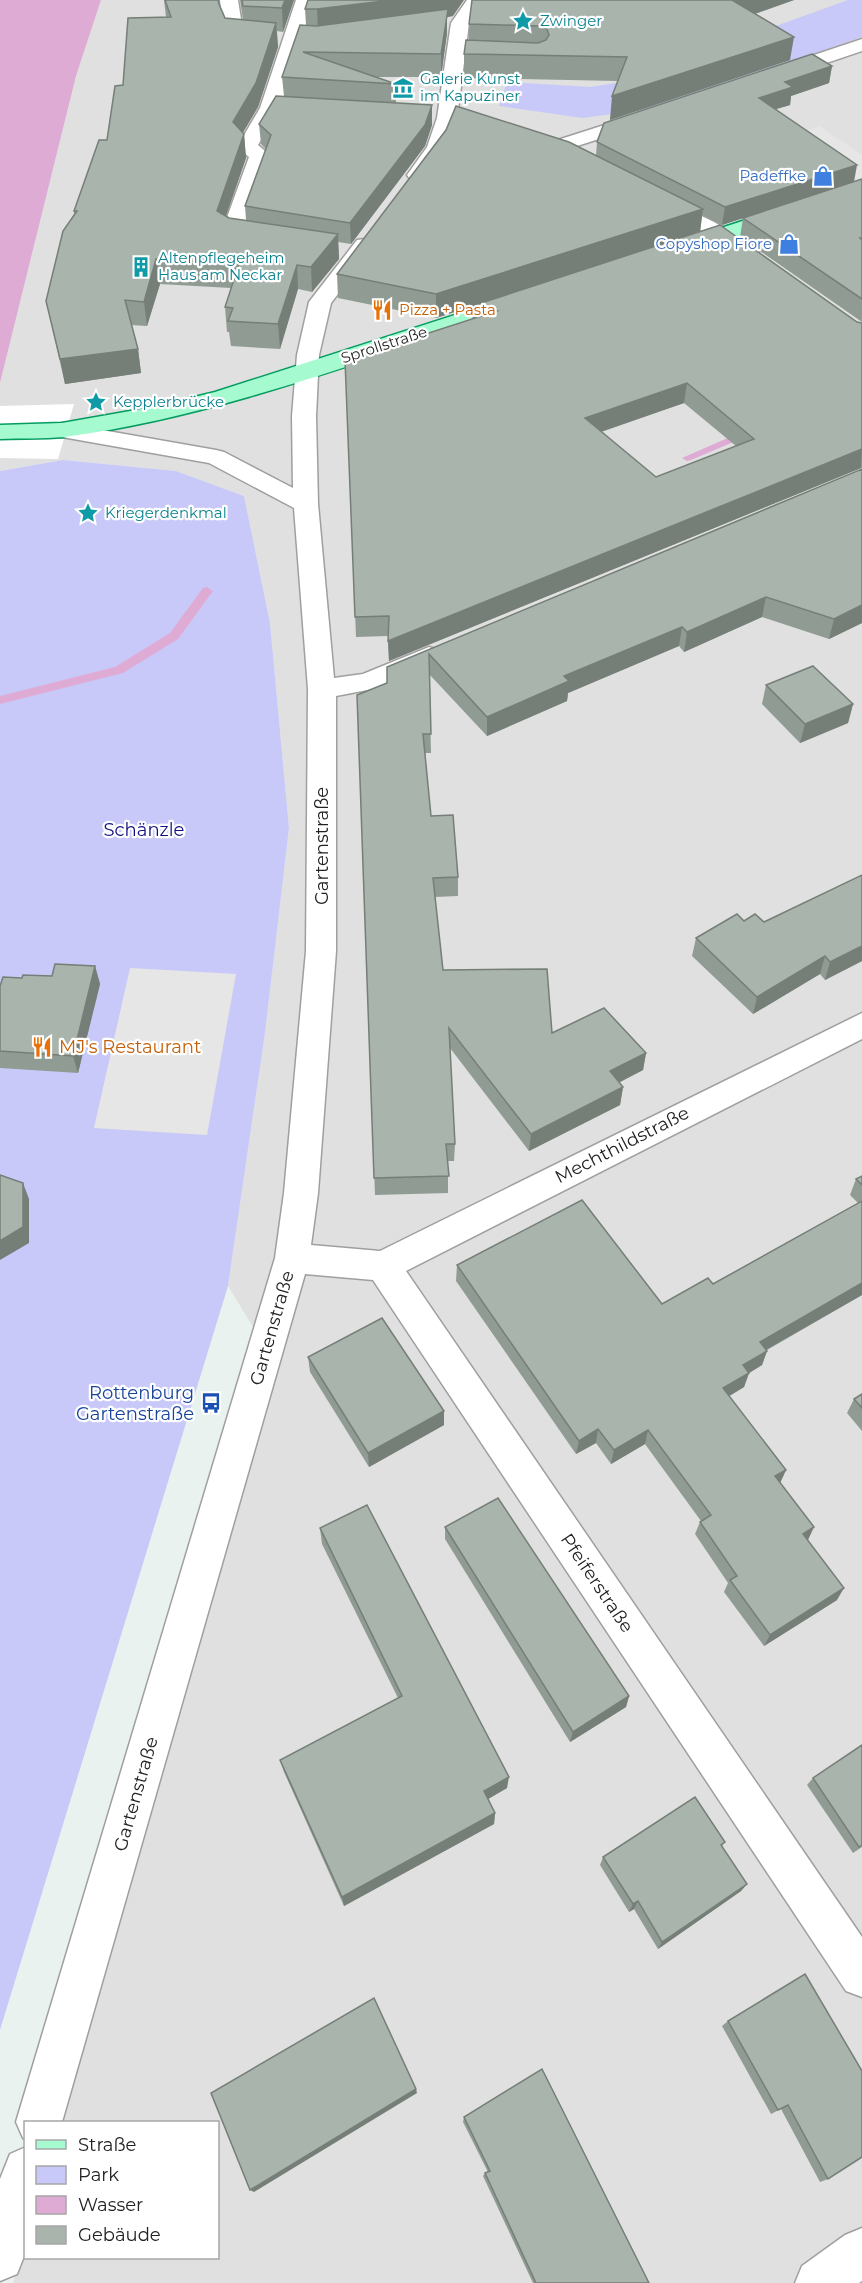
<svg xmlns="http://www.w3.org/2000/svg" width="862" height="2283" viewBox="0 0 862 2283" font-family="Montserrat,sans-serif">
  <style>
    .residential { fill: #dfe0df }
    .park { fill: #c9c9f9 }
    .parking { fill: #e6e6e6 }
    .water { fill: #deabd5 }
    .pier { fill: #fff }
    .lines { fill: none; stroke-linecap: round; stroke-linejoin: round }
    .stream { fill: #deabd5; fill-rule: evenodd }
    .minor-casing { stroke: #9f9f9f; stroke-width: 3 }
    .major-casing { stroke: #049c60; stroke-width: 3 }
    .minor { fill: #fff; fill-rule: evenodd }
    .major { fill: #a5fad0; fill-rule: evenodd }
    .wall { fill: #909b94; fill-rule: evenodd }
    .shaded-wall { fill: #767e78 }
    .building { fill: #a8b4ac; stroke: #767e78; stroke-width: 1.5; fill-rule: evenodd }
    .labels { text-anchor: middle; stroke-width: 4.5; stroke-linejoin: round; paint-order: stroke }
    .far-culture-label { font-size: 15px; fill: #0d838f; stroke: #fff; text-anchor: start }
    .far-shop-label { font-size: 15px; fill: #366cbe; stroke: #fff; text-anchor: end }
    .far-food-label { font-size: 15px; fill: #c56008; stroke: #fff; text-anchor: start }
    .far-street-label { font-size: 15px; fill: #222; stroke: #fff }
    .park-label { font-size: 18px; fill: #110f81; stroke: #fff }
    .street-label { font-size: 18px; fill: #222; stroke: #fff }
    .food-label { font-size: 18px; fill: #c56008; stroke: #fff; text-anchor: start }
    .transit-label { font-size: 18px; fill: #164399; stroke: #fff; text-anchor: end }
  </style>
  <rect width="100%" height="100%" fill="#e9f2ee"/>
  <polygon class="residential" points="101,0 862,0 862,2283 13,2283 25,2240 26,2258 218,2258 218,2122 59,2122 275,1363 228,1286 265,1033 289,828 270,623 244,496 176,471 63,460 0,471 0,383 76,76"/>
  <g class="park">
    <polygon points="848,0 862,0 862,37 660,108 582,118 499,106 507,82 591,87 621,82"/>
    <polygon points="63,460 176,471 244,496 270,623 289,828 265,1033 228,1286 0,2030 0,471"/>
  </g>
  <g class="parking">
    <polygon points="820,126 862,155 862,177 853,180 764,144"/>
    <polygon points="130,968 236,974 207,1135 94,1128"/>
  </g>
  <polygon class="water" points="0,0 101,0 76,76 0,383"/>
  <polygon class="pier" points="74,404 58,459 0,458 0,406"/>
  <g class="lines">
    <g class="stream">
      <polygon points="746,430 750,431 750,435 691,460 687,461 682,458"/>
      <polygon points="207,587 213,591 178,639 123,673 0,704 0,696 115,667 170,633 203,588"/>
    </g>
    <g class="minor-casing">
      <g id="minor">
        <polygon points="220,0 238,0 243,32 270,35 272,39 270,43 263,45 229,41 223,27"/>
        <polygon points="296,0 314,0 280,108 258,145 270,155 244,230 267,235 271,239 267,243 260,245 225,238 221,234 249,157 237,147 260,108"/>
        <polygon points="467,0 485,0 469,23 457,118 447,148 424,179 410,179 407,175 427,147 437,118 451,23"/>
        <polygon points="862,39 862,51 779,79 772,77 770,73 772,69"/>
        <polygon points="642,113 649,115 652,119 649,123 552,154 545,152 542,148 545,144"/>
        <polygon points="660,196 714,222 756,247 759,252 756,257 748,258 740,257 700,230 653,206 650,202 653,198"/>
        <polygon points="365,239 373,240 376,245 331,303 319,355 316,416 318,504 334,678 363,674 429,647 438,650 442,656 438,662 378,688 336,696 336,951 318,1193 311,1245 380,1251 862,1013 862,1039 406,1271 862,1937 862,1997 846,1991 373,1280 305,1274 62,2122 26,2122 26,2139 23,2138 16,2122 275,1258 284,1193 306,951 308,689 294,508 209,463 62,437 54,435 50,430 54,425 62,423 216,450 224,452 293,488 292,416 297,355 309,302 357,240"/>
        <polygon points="26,2147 26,2251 17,2274 0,2281 0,2179 10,2154"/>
        <polygon points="862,2228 862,2281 859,2283 795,2283 802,2266 845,2235"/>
      </g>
    </g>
    <g class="major-casing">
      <g id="major">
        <polygon points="862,182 862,195 697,251 689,252 681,251 678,246 681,241"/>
        <path d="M514,296L522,298L525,303L522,308C374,356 218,417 64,437C43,439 21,438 0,439V425L62,423L153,407L215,392Z"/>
      </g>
    </g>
    <use href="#minor" class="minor"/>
    <use href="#major" class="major"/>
  </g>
  <g class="wall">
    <polygon points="164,0 218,0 219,4 225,18 243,20 240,0 294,0 283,32 277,31 278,47 258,107 243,132 244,134 246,158 226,216 229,218 246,220 245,206 266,149 261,144 259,124 284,96 282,77 306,25 305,9 308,0 453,16 447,17 447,33 441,77 376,77 396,84 396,103 432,105 432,125 425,146 351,244 338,242 339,259 312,292 298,289 280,349 231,346 229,332 227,332 225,307 231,288 160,284 147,326 131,325 138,349 141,373 65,384 46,301 74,215 74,211 107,140 123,85 166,17"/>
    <polygon points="472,0 794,0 755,14 790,60 610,120 618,81 464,78 464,54 469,40 469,24"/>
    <path d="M832,66L829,83L791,96L790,105L776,109L854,182L862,179V322L740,237L743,218L722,225L702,215L700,232L857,322L862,323V468H861L389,661L388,636L356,637L345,360L472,319V306L436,318L338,298L337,274L596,156L597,142ZM684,403L736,446L656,477L601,432Z"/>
    <polygon points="862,469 862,623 829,639 762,617 684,652 679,646 568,693 567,701 487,736 429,674 431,753 425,753 431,816 458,877 458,896 435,897 443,970 552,1033 646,1053 643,1070 619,1082 623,1087 620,1105 529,1151 450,1048 455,1144 454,1161 448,1161 448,1193 375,1195 357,695 387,683 387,667"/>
    <polygon points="766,685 853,704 848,723 800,743 762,704"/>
    <polygon points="862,875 862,961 825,980 820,974 753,1014 692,956 696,938 744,921 764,922"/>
    <polygon points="95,966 100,984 78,1073 0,1068 0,986 22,978 52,976"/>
    <polygon points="862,1176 862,1295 767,1350 767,1351 762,1365 749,1373 744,1387 729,1396 786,1470 780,1483 837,1600 764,1646 724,1592 728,1583 695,1534 700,1522 701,1521 645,1444 611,1464 596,1443 576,1454 456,1281 457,1265 662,1304 713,1284 858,1203 850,1195 856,1179"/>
    <polygon points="308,1357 444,1425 369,1467 310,1372"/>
    <polygon points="862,1394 862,1431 847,1413 854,1399"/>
    <polygon points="445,1527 629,1696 626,1707 570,1742 445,1539"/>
    <polygon points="320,1528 507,1788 488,1799 495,1813 494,1824 344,1906 284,1772 280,1760 398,1698 322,1544"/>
    <polygon points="813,1778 862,1847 853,1853 807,1785"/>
    <polygon points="725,1842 722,1846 747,1884 741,1891 658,1949 634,1909 629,1912 600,1865 603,1857"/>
    <polygon points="805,1974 828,2179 820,2182 781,2109 771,2114 722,2026 728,2021"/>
    <polygon points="464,2117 649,2283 533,2283 483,2176 485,2173 488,2172 463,2122"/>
  </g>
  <g class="shaded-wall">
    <polygon points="285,0 294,0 283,32 282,8"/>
    <polygon points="392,0 464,0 453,16 447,17 447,33 441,77 441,54 318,33 317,9"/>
    <polygon points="732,0 794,0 729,23"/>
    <polygon points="276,23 278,47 258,107 235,146 233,122"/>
    <polygon points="794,37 790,60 610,120 612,96"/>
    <polygon points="832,66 829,83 791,96 790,105 756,115 759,98 785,82"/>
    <polygon points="432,105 432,125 425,146 351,244 350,223"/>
    <polygon points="244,134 246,158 219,236 217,211"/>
    <polygon points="857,165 854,182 722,225 725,207"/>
    <polygon points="703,209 700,232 436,318 436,294"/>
    <polygon points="338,234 339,259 312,292 311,267"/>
    <polygon points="156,259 160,284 147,326 144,302"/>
    <polygon points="297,265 298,289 280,349 278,324"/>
    <polygon points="138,349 141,373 65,384 60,359"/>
    <polygon points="687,383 684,403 583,438 585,418"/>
    <polygon points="862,449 861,468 389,661 388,641"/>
    <polygon points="766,597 762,617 684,652 687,632"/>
    <polygon points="862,605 862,623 829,639 834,619"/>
    <polygon points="682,627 679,646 568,693 567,701 487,736 487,717 564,676"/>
    <polygon points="853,704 848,723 800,743 805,724"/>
    <polygon points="862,946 862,961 825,980 830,962"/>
    <polygon points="825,956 820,974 753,1014 757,997"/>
    <polygon points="95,966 100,984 78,1073 73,1056"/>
    <polygon points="646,1053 643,1070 607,1089 610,1071"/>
    <polygon points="623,1087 620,1105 529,1151 531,1134"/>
    <polygon points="23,1183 29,1199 29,1243 0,1260 0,1241"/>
    <polygon points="862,1283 862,1295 755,1356 760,1342"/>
    <polygon points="767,1351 762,1365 749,1373 744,1387 718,1403 723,1388 743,1365"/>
    <polygon points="444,1411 444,1425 369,1467 368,1453"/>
    <polygon points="598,1429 596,1443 576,1454 579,1441"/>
    <polygon points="648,1430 645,1444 611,1464 614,1450"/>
    <polygon points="786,1470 780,1483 775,1476"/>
    <polygon points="814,1527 808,1540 803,1534"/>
    <polygon points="844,1588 837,1600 764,1646 770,1635"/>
    <polygon points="629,1696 626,1707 570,1742 573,1732"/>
    <polygon points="509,1777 507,1788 483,1802 484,1791"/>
    <polygon points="495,1813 494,1824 344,1906 342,1897"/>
    <polygon points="747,1884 741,1891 658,1949 662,1942"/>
    <polygon points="638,1901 634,1909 629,1912 633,1904"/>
    <polygon points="416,2089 417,2093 254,2192 250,2190"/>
  </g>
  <g class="building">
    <polygon points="165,0 218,0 219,4 225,18 276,23 256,83 233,122 244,134 217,211 229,218 338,234 311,267 297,265 278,324 228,321 233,308 225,307 239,264 156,259 144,302 125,300 138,349 60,359 46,301 63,231 77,211 74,211 99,140 107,140 115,86 123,85 128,18 171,17"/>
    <polygon points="242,0 285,0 282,8 243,6"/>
    <polygon points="308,0 392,0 317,9 305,9"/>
    <polygon points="472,0 732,0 794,37 612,96 627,57 464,54 466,40 538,43 546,40 549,35 547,29 539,26 469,24"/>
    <polygon points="448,9 441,54 303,52 396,84 282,77 300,25 317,26"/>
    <polygon points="812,54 832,66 785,82 793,87 759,98 857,165 725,207 597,142 604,123"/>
    <polygon points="276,96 432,105 425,125 350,223 245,206 271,135 259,124"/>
    <polygon points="456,106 569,142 703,209 436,294 337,274 446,130"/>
    <polygon points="862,179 862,238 860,238 862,240 862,299 743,218"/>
    <path d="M720,225L857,322L862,323V449L388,641L389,616L355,617L345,360L497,311L472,306ZM687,383L754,439L656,477L585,418Z"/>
    <polygon points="862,469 862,605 834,619 766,597 687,632 682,627 564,676 569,681 487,717 429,654 431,734 423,734 431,816 453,815 458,877 433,878 443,970 547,969 552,1033 604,1008 646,1053 610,1071 623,1087 531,1134 449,1028 455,1144 446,1144 449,1176 374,1178 357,695 387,683 387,667"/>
    <polygon points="813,666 853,704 805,724 766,685"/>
    <polygon points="862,875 862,946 830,962 825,956 757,997 696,938 737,914 744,921 755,914 764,922"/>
    <polygon points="55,964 95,966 73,1056 0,1051 0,986 3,977 22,978 23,975 52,976"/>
    <polygon points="0,1175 23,1183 23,1227 0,1241"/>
    <polygon points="862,1176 862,1185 856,1179"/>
    <polygon points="582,1200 662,1304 708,1278 713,1284 862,1201 862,1283 760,1342 767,1351 743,1365 749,1373 723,1388 786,1470 775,1476 814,1527 803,1534 844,1588 770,1635 730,1580 737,1576 700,1522 711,1515 648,1430 614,1450 598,1429 579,1441 457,1265"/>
    <polygon points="382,1318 444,1411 368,1453 308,1357"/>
    <polygon points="862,1394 862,1408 854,1399"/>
    <polygon points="498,1498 629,1696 573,1732 445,1527"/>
    <polygon points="367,1505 509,1777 484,1791 495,1813 342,1897 280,1760 402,1696 320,1528"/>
    <polygon points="862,1745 862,1845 859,1847 813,1778"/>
    <polygon points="695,1797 725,1842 721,1845 747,1884 662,1942 638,1901 633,1904 603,1857"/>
    <polygon points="805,1974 862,2071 862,2157 828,2179 788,2105 778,2110 728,2021"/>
    <polygon points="374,1998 416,2089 250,2190 211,2093"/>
    <polygon points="542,2069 649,2283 536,2283 485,2173 490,2171 464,2117"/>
  </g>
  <defs>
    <g id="sight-bare" transform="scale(1.62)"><path d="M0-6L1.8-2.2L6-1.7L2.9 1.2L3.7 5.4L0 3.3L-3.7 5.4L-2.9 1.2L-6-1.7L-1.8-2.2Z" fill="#0f9aa8" stroke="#fff" stroke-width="2.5" paint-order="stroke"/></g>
    <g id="museum-bare" transform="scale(1.62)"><path d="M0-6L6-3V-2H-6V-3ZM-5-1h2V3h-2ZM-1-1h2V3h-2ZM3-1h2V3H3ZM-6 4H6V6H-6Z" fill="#0f9aa8" stroke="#fff" stroke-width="2.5" paint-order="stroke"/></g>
    <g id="shop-bare" transform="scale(1.62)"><path d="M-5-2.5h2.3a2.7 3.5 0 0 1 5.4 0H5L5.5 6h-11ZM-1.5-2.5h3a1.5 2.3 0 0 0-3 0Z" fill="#3f7fe0" stroke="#fff" stroke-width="2.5" paint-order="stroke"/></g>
    <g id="building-bare" transform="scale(1.62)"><path d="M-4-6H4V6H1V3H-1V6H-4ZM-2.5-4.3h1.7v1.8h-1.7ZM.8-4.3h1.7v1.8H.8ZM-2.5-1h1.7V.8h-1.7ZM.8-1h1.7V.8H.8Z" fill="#0f9aa8" stroke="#fff" stroke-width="2.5" paint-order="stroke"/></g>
    <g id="restaurant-bare" transform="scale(1.62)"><path d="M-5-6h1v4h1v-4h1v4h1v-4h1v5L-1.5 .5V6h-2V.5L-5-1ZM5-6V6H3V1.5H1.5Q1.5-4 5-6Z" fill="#e8710a" stroke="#fff" stroke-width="2.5" paint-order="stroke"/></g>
    <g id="bus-bare" transform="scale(1.62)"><path d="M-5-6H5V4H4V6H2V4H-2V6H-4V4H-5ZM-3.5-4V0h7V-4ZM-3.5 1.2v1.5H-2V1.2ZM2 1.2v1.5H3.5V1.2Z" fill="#1a4fb4" stroke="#fff" stroke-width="2.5" paint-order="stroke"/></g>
  </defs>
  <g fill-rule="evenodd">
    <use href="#sight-bare" x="523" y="21"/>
    <use href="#museum-bare" x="403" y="88"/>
    <use href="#shop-bare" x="823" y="176"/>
    <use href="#shop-bare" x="789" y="244"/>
    <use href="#building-bare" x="141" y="267"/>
    <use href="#restaurant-bare" x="382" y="310"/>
    <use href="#sight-bare" x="96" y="402"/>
    <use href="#sight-bare" x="88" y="513"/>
    <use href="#restaurant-bare" x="42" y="1047"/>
    <use href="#bus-bare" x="211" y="1403"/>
  </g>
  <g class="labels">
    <g class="far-culture-label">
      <text x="540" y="26">Zwinger</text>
      <text x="420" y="84">Galerie Kunst<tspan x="420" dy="17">im Kapuziner</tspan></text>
      <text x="158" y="263">Altenpflegeheim<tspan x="158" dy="17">Haus am Neckar</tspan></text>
      <text x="113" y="407">Kepplerbrücke</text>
      <text x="105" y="518">Kriegerdenkmal</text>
    </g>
    <g class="far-shop-label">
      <text x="806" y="181">Padeffke</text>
      <text x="772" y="249">Copyshop Fiore</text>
    </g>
    <g class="far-food-label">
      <text x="399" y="315">Pizza + Pasta</text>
    </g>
    <g class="far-street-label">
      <text transform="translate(384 345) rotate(-18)" y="5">Sprollstraße</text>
    </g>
    <g class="park-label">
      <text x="144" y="836">Schänzle</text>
    </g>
    <g class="street-label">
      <text transform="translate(322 846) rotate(-90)" y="6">Gartenstraße</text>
      <text transform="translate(622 1145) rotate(-27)" y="6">Mechthildstraße</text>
      <text transform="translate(272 1328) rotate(-74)" y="6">Gartenstraße</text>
      <text transform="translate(597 1583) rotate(56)" y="6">Pfeiferstraße</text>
      <text transform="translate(136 1794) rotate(-74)" y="6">Gartenstraße</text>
    </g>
    <g class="food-label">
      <text x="59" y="1053">MJ's Restaurant</text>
    </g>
    <g class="transit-label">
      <text x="194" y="1399">Rottenburg<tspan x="194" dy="21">Gartenstraße</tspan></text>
    </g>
  </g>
  <rect x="24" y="2121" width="195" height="138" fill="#ffffff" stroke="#a7a7a7" stroke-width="1.5"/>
  <rect x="36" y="2140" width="30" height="9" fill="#a5fad0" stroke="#a7a7a7" stroke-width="1.5"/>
  <text x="78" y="2151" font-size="18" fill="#222222">Straße</text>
  <rect x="36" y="2166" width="30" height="18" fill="#c9c9f9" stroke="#a7a7a7" stroke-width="1.5"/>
  <text x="78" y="2181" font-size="18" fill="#222222">Park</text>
  <rect x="36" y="2196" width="30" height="18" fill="#deabd5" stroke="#a7a7a7" stroke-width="1.5"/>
  <text x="78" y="2211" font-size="18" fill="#222222">Wasser</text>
  <rect x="36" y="2226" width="30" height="18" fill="#a8b4ac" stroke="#a7a7a7" stroke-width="1.5"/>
  <text x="78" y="2241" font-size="18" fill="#222222">Gebäude</text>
</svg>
